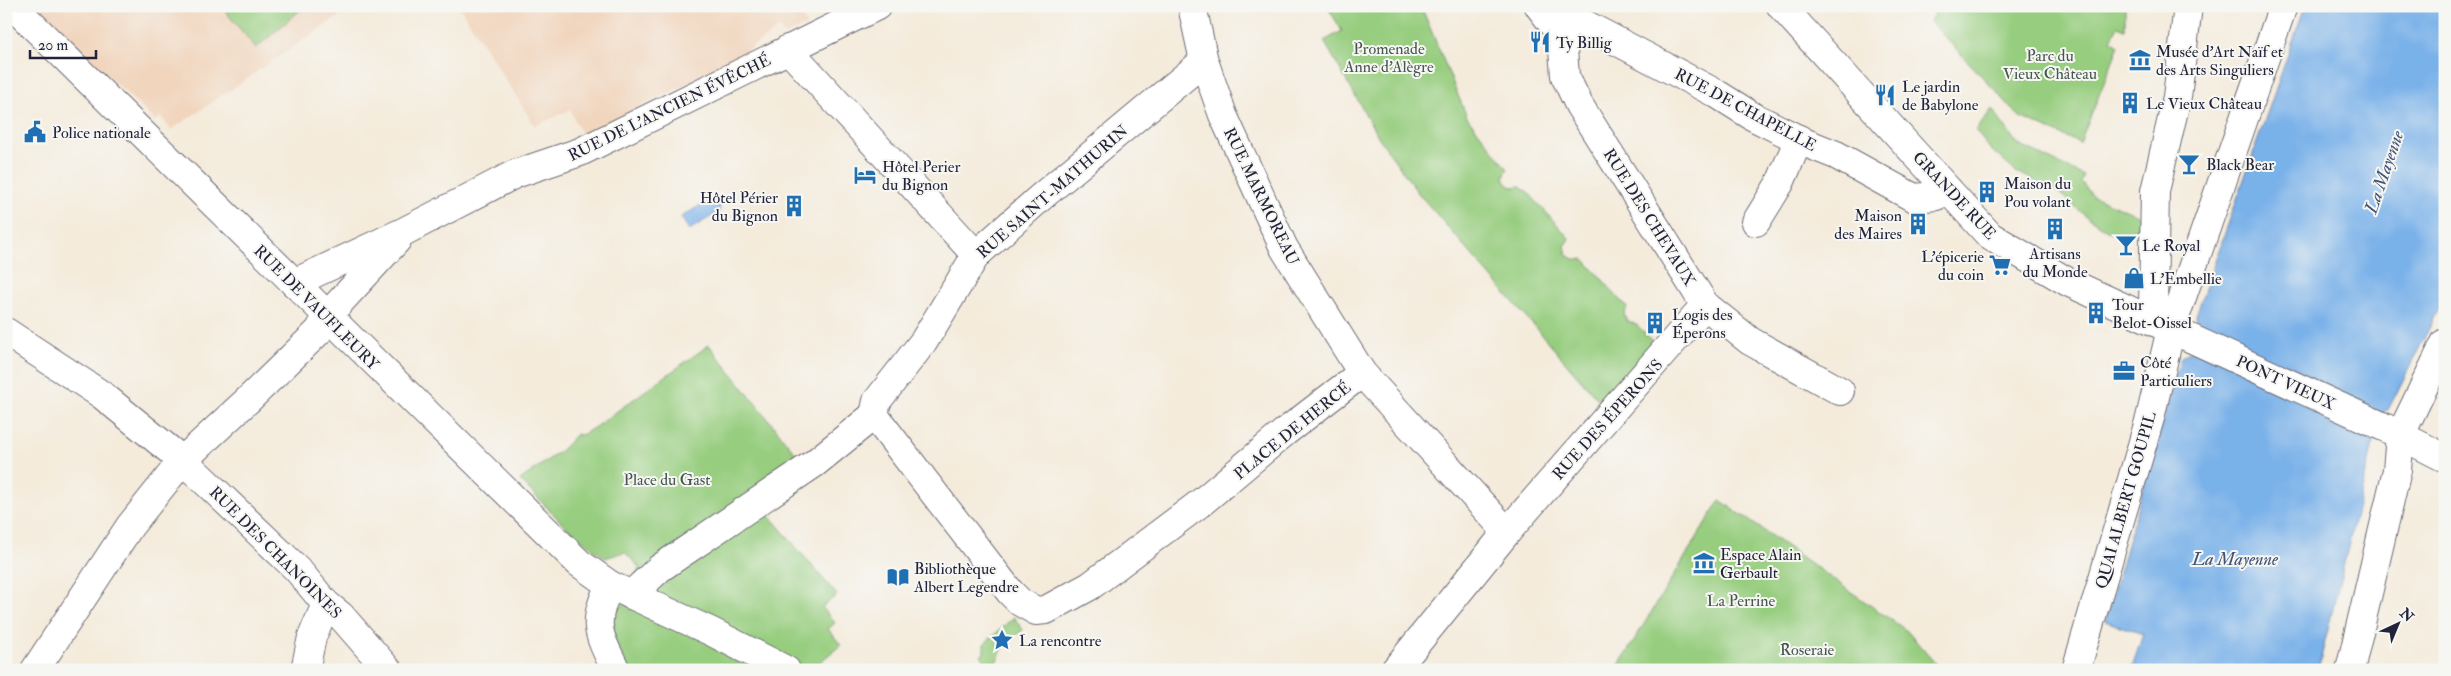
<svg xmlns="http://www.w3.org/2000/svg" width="2451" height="676" viewBox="0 0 2451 676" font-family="'IM FELL Double Pica',serif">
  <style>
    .built { fill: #f1d5bd }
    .green { fill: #97cd7f; stroke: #5c785d }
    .water { fill: #79b1e9; stroke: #4e6a92 }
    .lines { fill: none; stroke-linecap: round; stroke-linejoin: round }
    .minor-casing { stroke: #6c6873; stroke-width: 30 }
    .minor { stroke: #fff; stroke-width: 28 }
    .labels { text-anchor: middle; stroke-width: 4; stroke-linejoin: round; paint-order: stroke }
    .poi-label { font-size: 16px; fill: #22223b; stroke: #f6f6f2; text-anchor: start }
    .park-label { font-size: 16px; fill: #45554f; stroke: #f6f6f2 }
    .street-label { font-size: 16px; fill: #22223b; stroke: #f6f6f2 }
    .water-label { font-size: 18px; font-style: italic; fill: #405478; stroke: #f6f6f2 }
  </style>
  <rect width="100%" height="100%" fill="#f6f6f2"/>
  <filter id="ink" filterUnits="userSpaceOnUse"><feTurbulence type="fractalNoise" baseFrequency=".02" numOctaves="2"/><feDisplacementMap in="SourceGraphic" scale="10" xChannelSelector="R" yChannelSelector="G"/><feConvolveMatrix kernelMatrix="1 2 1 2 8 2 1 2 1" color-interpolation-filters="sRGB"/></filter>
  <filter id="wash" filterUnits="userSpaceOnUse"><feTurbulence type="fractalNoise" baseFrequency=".0096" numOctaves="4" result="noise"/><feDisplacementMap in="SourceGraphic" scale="20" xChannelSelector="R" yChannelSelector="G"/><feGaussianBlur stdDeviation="1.12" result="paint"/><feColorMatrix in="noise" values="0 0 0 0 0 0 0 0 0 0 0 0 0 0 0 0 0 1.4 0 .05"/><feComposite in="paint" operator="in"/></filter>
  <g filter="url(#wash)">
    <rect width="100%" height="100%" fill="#f4ebdb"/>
    <g class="built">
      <polygon points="36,6 354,6 171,130 161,117 155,121"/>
      <polygon points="459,6 801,6 797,9 807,25 785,35 779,28 724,66 582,135 570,110 535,126"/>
    </g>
    <g class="green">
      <polygon points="221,6 305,6 256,48"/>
      <path d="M1327,6H1421L1467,117L1508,169C1502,176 1504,183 1512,187L1521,186L1525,191L1526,190L1569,238L1565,246L1567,255L1576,260L1584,259L1627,307L1624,315L1627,321L1637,325L1654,343L1602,404L1418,193L1379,138L1324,41L1342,31Z"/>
      <polygon points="1939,6 2125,6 2125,29 2118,26 2111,40 2119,45 2080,143 2020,117 1930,21"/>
      <polygon points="1992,109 2017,144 2084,176 2081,182 2093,196 2142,217 2142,233 2110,232 2087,217 2058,192 2019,173 2018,174 1990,149 1976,131"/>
      <path d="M709,345L800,459L750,493L837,595L822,607L835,623L828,629L841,645L810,670H629C621,654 610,634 610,616L623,605L639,567L625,552L605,558L565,526L520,480L563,449L576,434L582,435L595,427Z"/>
      <polygon points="1720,500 1907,631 1941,670 1616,670"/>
      <polygon points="1014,617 1023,630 1004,646 992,670 981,655 984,653 984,644"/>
    </g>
    <g class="water">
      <polygon points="2305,6 2445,6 2445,297 2388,410 2384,411 2374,431 2375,435 2371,453 2318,670 2131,670 2143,634 2105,621 2181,357 2194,349 2200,327 2195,318"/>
      <polygon points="711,199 720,204 719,212 689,230 681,217"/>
    </g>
  </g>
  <g filter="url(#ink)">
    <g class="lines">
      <g class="minor-casing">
        <g id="minor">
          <polyline points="13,6 579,563 610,585 712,632 786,670"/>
          <polyline points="1192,6 1204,61 1223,115 1284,248 1362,373 1507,532"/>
          <polyline points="1539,6 1562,36"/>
          <polyline points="1781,6 1990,236 2068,282 2384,427 2445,458"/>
          <polyline points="1573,18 1717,94 1752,116 1806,143 1836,155 1914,198 1936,196 1948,190"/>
          <polyline points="1562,36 1565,76 1579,105 1705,305 1750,341 1840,391"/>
          <polyline points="788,49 976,255"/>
          <polyline points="1756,222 1780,183 1799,139"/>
          <polyline points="294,283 405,231 515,174 580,152 877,6"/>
          <polyline points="2171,329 2153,309 2155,191 2177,97 2188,6"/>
          <polyline points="6,332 102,395 188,465 297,569 326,604 341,616 388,670"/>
          <polyline points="874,415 1010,592 1020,602 1036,611 1046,610 1090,586 1203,501 1285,432 1362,373"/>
          <polyline points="874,415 877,401 924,341 976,255 1041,197 1204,61"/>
          <path d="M610,585C591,623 598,634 616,670"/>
          <polyline points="631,595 660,568 815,463 874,415"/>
          <polyline points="35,670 130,526 182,461 249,399 319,331 327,316 397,240"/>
          <polyline points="305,670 312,637 326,604"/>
          <polyline points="1395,670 1507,532 1705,305"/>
          <polyline points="2076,670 2150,418 2171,329 2283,6"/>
          <polyline points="2350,670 2397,470 2400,436 2445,343"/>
        </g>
      </g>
      <use href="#minor" class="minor"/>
    </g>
  </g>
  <defs>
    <g id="restaurant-bare" transform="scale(1.725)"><path d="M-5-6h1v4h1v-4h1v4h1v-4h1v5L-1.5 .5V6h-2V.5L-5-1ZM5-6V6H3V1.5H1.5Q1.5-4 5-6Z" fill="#1f6fb2" stroke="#f6f6f2" stroke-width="2.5" paint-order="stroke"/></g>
    <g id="museum-bare" transform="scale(1.725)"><path d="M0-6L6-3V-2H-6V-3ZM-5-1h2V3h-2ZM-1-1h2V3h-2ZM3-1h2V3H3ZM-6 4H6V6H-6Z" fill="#1f6fb2" stroke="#f6f6f2" stroke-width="2.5" paint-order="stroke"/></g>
    <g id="building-bare" transform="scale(1.725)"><path d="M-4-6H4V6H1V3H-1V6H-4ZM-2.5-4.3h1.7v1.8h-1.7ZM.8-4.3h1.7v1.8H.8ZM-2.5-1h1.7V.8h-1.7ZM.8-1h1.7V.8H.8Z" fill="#1f6fb2" stroke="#f6f6f2" stroke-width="2.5" paint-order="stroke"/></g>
    <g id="civic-bare" transform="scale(1.725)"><path d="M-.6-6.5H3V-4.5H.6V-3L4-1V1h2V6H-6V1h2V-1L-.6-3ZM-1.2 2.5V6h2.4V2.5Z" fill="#1f6fb2" stroke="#f6f6f2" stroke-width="2.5" paint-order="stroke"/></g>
    <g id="bar-bare" transform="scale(1.725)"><path d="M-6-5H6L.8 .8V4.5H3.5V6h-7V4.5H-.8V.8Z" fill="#1f6fb2" stroke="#f6f6f2" stroke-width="2.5" paint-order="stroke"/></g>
    <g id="hotel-bare" transform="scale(1.725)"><path d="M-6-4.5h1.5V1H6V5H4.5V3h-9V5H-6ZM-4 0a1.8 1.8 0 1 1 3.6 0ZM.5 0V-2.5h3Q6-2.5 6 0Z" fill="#1f6fb2" stroke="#f6f6f2" stroke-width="2.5" paint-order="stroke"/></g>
    <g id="supermarket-bare" transform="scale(1.725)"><path d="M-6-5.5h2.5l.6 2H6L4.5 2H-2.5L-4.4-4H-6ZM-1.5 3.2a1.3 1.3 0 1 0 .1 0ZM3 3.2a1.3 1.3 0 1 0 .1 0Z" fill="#1f6fb2" stroke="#f6f6f2" stroke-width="2.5" paint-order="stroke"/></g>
    <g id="shop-bare" transform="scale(1.725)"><path d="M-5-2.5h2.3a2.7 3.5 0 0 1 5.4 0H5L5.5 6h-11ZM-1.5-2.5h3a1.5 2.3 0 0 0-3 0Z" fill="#1f6fb2" stroke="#f6f6f2" stroke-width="2.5" paint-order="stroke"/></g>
    <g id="office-bare" transform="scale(1.725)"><path d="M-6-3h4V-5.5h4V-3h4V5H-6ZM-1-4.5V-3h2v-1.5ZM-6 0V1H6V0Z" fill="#1f6fb2" stroke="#f6f6f2" stroke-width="2.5" paint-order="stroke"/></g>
    <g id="library-bare" transform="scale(1.725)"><path d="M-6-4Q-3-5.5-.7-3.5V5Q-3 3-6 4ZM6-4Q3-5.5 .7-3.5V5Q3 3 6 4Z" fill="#1f6fb2" stroke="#f6f6f2" stroke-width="2.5" paint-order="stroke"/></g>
    <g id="sight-bare" transform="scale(1.725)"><path d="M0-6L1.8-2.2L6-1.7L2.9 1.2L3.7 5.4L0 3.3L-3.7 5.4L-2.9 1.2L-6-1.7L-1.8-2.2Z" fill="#1f6fb2" stroke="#f6f6f2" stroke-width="2.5" paint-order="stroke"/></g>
  </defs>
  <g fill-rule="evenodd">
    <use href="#restaurant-bare" x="1540" y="42"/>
    <use href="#museum-bare" x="2140" y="60"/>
    <use href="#restaurant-bare" x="1885" y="95"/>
    <use href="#building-bare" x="2130" y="103"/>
    <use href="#civic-bare" x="35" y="132"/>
    <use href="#bar-bare" x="2189" y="164"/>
    <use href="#hotel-bare" x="865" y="175"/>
    <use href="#building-bare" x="1987" y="192"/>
    <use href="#building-bare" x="794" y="206"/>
    <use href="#building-bare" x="1918" y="224"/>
    <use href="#building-bare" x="2055" y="229"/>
    <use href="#bar-bare" x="2126" y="245"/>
    <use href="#supermarket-bare" x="2000" y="265"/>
    <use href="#shop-bare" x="2134" y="278"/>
    <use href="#building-bare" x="2096" y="313"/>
    <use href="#building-bare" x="1655" y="323"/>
    <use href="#office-bare" x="2124" y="371"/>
    <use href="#museum-bare" x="1704" y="563"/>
    <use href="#library-bare" x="898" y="577"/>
    <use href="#sight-bare" x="1002" y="640"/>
  </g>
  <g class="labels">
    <g class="poi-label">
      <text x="1556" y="48">Ty Billig</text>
      <text x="2156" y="57">Musée d'Art Naïf et<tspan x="2156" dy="18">des Arts Singuliers</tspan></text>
      <text x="1902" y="92">Le jardin<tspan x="1902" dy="18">de Babylone</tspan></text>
      <text x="2146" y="109">Le Vieux Château</text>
      <text x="52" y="138">Police nationale</text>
      <text x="2206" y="170">Black Bear</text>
      <text x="882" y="172">Hôtel Perier<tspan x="882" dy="18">du Bignon</tspan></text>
      <text x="2004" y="189">Maison du<tspan x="2004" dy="18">Pou volant</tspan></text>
      <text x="778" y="203" text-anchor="end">Hôtel Périer<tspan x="778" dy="18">du Bignon</tspan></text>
      <text x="1902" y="221" text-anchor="end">Maison<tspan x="1902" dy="18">des Maires</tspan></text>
      <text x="2142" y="251">Le Royal</text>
      <text x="2055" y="259" text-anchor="middle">Artisans<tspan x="2055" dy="18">du Monde</tspan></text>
      <text x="1984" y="262" text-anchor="end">L'épicerie<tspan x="1984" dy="18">du coin</tspan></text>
      <text x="2150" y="284">L'Embellie</text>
      <text x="2112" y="310">Tour<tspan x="2112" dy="18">Belot-Oissel</tspan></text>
      <text x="1672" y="320">Logis des<tspan x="1672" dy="18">Éperons</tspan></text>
      <text x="2140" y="368">Côté<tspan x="2140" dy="18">Particuliers</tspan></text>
      <text x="1720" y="560">Espace Alain<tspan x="1720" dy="18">Gerbault</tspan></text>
      <text x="914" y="574">Bibliothèque<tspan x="914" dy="18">Albert Legendre</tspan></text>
      <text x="1019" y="646">La rencontre</text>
    </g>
    <g class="park-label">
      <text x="1389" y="54">Promenade<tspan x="1389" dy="18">Anne d'Alègre</tspan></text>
      <text x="2050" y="61">Parc du<tspan x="2050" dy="18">Vieux Château</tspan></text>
      <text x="667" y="485">Place du Gast</text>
      <text x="1741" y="606">La Perrine</text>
      <text x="1807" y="655">Roseraie</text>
    </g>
    <g class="street-label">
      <text transform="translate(669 107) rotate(-26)" y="6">RUE DE L'ANCIEN ÉVÊCHÉ</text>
      <text transform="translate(1746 109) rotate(28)" y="6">RUE DE CHAPELLE</text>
      <text transform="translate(1052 191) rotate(-41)" y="6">RUE SAINT-MATHURIN</text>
      <text transform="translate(1955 195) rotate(47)" y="6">GRANDE RUE</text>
      <text transform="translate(1262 196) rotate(64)" y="6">RUE MARMOREAU</text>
      <text transform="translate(1650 217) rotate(58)" y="6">RUE DES CHEVAUX</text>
      <text transform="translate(317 307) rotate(45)" y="6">RUE DE VAUFLEURY</text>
      <text transform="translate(2286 382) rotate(25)" y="6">PONT VIEUX</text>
      <text transform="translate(1607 419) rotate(-48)" y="6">RUE DES ÉPERONS</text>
      <text transform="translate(1292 430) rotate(-39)" y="6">PLACE DE HERCÉ</text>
      <text transform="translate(2125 500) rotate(-74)" y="6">QUAI ALBERT GOUPIL</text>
      <text transform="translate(276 552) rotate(45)" y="6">RUE DES CHANOINES</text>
    </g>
    <g class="water-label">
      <text transform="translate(2384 172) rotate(-71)" y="6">La Mayenne</text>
      <text x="2235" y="565">La Mayenne</text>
    </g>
  </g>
  <rect width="2451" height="676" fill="none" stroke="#f6f6f2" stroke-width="25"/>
  <g transform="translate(2398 624) rotate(44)" stroke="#f6f6f2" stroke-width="4" paint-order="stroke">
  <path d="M0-4L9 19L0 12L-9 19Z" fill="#22223b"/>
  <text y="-8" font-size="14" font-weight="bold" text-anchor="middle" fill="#22223b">N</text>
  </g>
  <path d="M30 50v8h66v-8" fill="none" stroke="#22223b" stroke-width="2.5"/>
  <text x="38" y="50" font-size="15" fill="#22223b" stroke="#f6f6f2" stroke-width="4" paint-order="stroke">20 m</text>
</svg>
